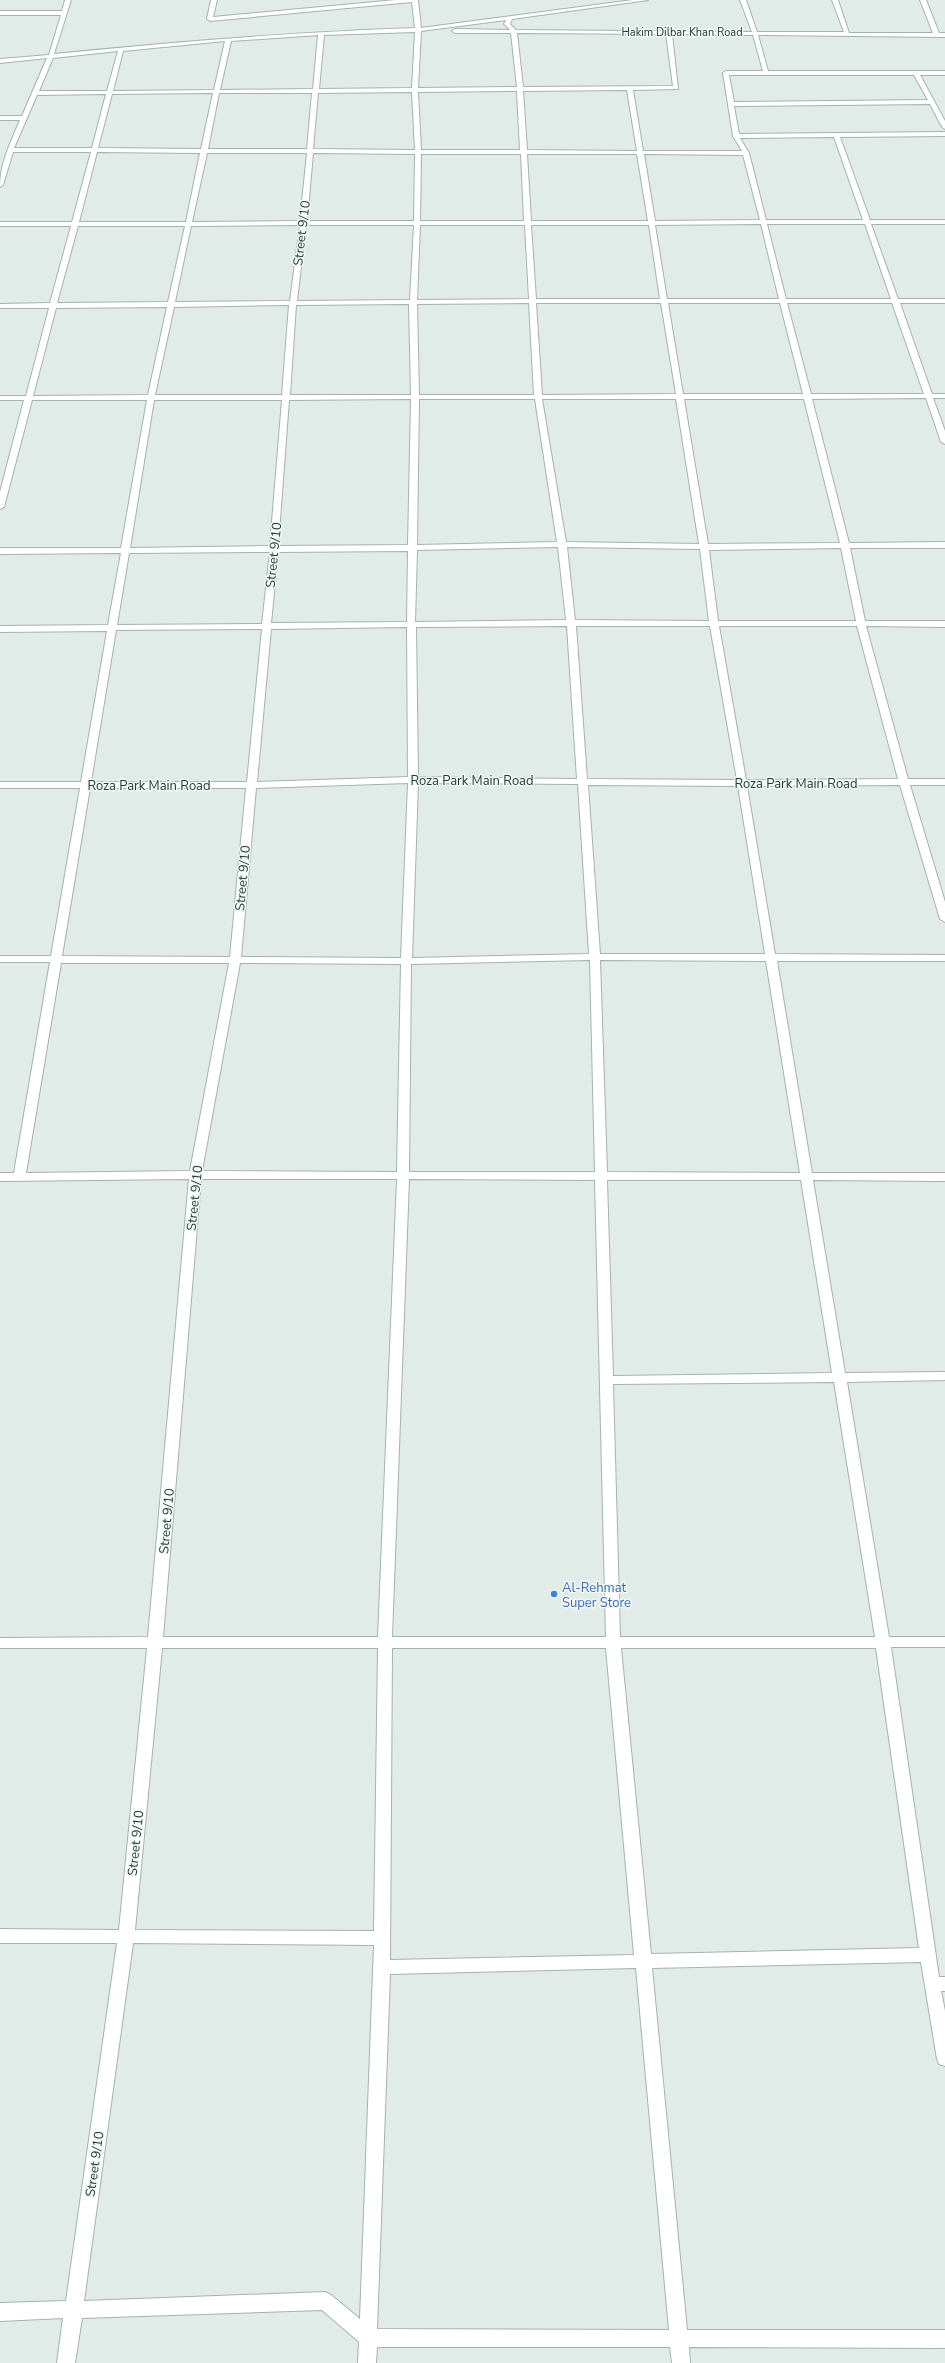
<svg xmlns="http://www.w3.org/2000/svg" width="945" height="2363" viewBox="0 0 945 2363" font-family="'Nunito Sans',sans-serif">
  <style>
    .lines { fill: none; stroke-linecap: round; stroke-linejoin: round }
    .minor-casing { stroke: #a4b3ae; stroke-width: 2 }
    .minor { fill: #fff; fill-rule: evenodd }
    .shop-dot { fill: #3f7fe0; stroke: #f2f8f5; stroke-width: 1.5 }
    .labels { text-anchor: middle; stroke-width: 3; stroke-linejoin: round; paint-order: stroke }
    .far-street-label { font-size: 11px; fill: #223c36; stroke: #f2f8f5 }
    .street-label { font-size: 13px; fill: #223c36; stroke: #f2f8f5 }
    .shop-label { font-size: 13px; fill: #366cbe; stroke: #f2f8f5; text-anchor: start }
  </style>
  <rect width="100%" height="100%" fill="#e1ebe7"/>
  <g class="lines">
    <g class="minor-casing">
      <path id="minor" d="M65,0H71L54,54C175,42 294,32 415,28L412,2L210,21L207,19L211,0H217L213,17L396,0H418L421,28L633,0H648L512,19L510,24L516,30L752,32L740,0H746L757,32H844L832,0H838L849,33H933L920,0H926L939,33H945V37L758,35L768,71H945V75H920L945,121V129L942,127L930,104L734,106L739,134L945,132V136L840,137L870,220H945V224H871L898,299H945V303H900L932,394H945V398H933L945,431V444L941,442L926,398L812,399L849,543L945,542V548H850L865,621H945V627L866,626L908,779H945V785H910L945,902V922L940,919L900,785L747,786L775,954L945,955V961H777L812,1173H945V1181L813,1180L845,1373L945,1372V1380L847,1382L889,1637H945V1647H891L939,1977H945V1991H941L945,2011V2066L939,2064L937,2059L921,1962L652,1968L687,2330H945V2348L689,2347L690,2363H672L670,2347H377L376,2363H358L359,2342L322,2310L82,2318L75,2363H57L63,2318L0,2321V2303L66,2301L117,1943H0V1929L119,1930L147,1648H0V1638L148,1637L189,1179L0,1181V1173H14L50,962H0V956H51L80,788H0V782H81L107,631L0,632V626L108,625L121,553L0,554V548H121L147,400H32L4,507L0,509V492L24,400H0V396H26L49,308H0V304L50,303L71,226H0V222H72L91,152H13L3,185L0,187C0,162 11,142 20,120H0V116H22L47,58L0,63V59L49,55L61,15H0V11H62ZM506,20L504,24L510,30L455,29L452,31L455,33H511L517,87L418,88L421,31ZM415,32L412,88L319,89L324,35ZM517,33L666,34L673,86L523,87ZM672,34L753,35L763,71H726L723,73L733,136L742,151H643L633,90L678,89ZM318,35L313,89L220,90L231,41ZM225,41L214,90L113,91L123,51ZM118,51L107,91H39L53,58ZM729,75H914L928,100L734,102ZM627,90L637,151L527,150L523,91ZM517,91L520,150H421L418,92ZM412,92L415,150L313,149L318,93ZM213,93L201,149L98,148L112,94ZM219,93H312L307,149H208ZM106,94L92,148H14L37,95ZM834,137L863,220H766L749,153L740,138ZM97,152L200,153L186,222H79ZM207,153H307L300,221L192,222ZM313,153L415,154L414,221H307ZM421,154H521L524,221H420ZM527,154H637L648,221H531ZM644,154L743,155L760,220L655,221ZM761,224L779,299H667L655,225ZM767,224H865L891,299H786ZM300,225L290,301L175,302L191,226ZM306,225H414L410,300L297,301ZM420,225H525L529,299L417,300ZM531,225H649L660,299H536ZM78,226H185L168,302L57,303ZM529,303L534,395H419L417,304ZM536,303H661L676,394L542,395ZM668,303H780L803,394H683ZM787,303H892L924,394H811ZM409,304L411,395H290L296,305ZM289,305L282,395H155L174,307ZM167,307L148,395L33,396L56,308ZM411,399L408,545L278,546L289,400ZM419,399H535L557,542L417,545ZM542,399H676L699,544L566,542ZM684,399H804L840,543L708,544ZM154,400H282L270,546L130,548ZM558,547L566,620L415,622L417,550ZM567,547L700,549L709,621L575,620ZM841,548L856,621H718L709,550ZM408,551L407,622L271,623L278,552ZM270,552L262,624L117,625L129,553ZM567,626L577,779L418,777L416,627ZM576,626H710L737,780L587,779ZM719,626H857L898,779L746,780ZM407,627L408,777L257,782L271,629ZM262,629L247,782H91L116,630ZM408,783L401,958L241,957L256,788ZM418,783L578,784L589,954L412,958ZM588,785L738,786L765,954H600ZM90,788H246L230,957L62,956ZM590,960L595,1172H409L411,964ZM600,960L766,961L800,1173L607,1172ZM61,963H229L190,1171L26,1173ZM240,963L401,964L397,1172L202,1171ZM201,1179H397L378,1637H163ZM409,1179L595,1180L606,1637H392ZM607,1180H801L832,1373L613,1376ZM834,1382L875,1637H620L613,1384ZM162,1648H378L374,1931L135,1930ZM392,1648H606L634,1955L390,1960ZM621,1648H876L919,1948L651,1954ZM133,1943L374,1945L360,2319L331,2295L325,2292L84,2301ZM636,1968L669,2330L377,2329L390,1974Z"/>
    </g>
    <use href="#minor" class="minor"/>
  </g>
  <circle class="shop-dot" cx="554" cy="1594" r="4"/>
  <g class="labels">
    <g class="far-street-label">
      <text x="682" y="36">Hakim Dilbar Khan Road</text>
    </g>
    <g class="street-label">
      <text transform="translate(301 233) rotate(-83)" y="5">Street 9/10</text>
      <text transform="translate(273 555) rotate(-84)" y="5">Street 9/10</text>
      <text x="472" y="785">Roza Park Main Road</text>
      <text x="796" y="788">Roza Park Main Road</text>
      <text x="149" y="790">Roza Park Main Road</text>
      <text transform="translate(242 878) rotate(-85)" y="5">Street 9/10</text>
      <text transform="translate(194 1198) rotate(-84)" y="5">Street 9/10</text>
      <text transform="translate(166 1521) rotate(-85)" y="5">Street 9/10</text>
      <text transform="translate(135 1843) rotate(-84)" y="5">Street 9/10</text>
      <text transform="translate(94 2164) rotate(-82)" y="5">Street 9/10</text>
    </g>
    <g class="shop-label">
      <text x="562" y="1592">Al-Rehmat<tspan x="562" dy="15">Super Store</tspan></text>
    </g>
  </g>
</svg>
